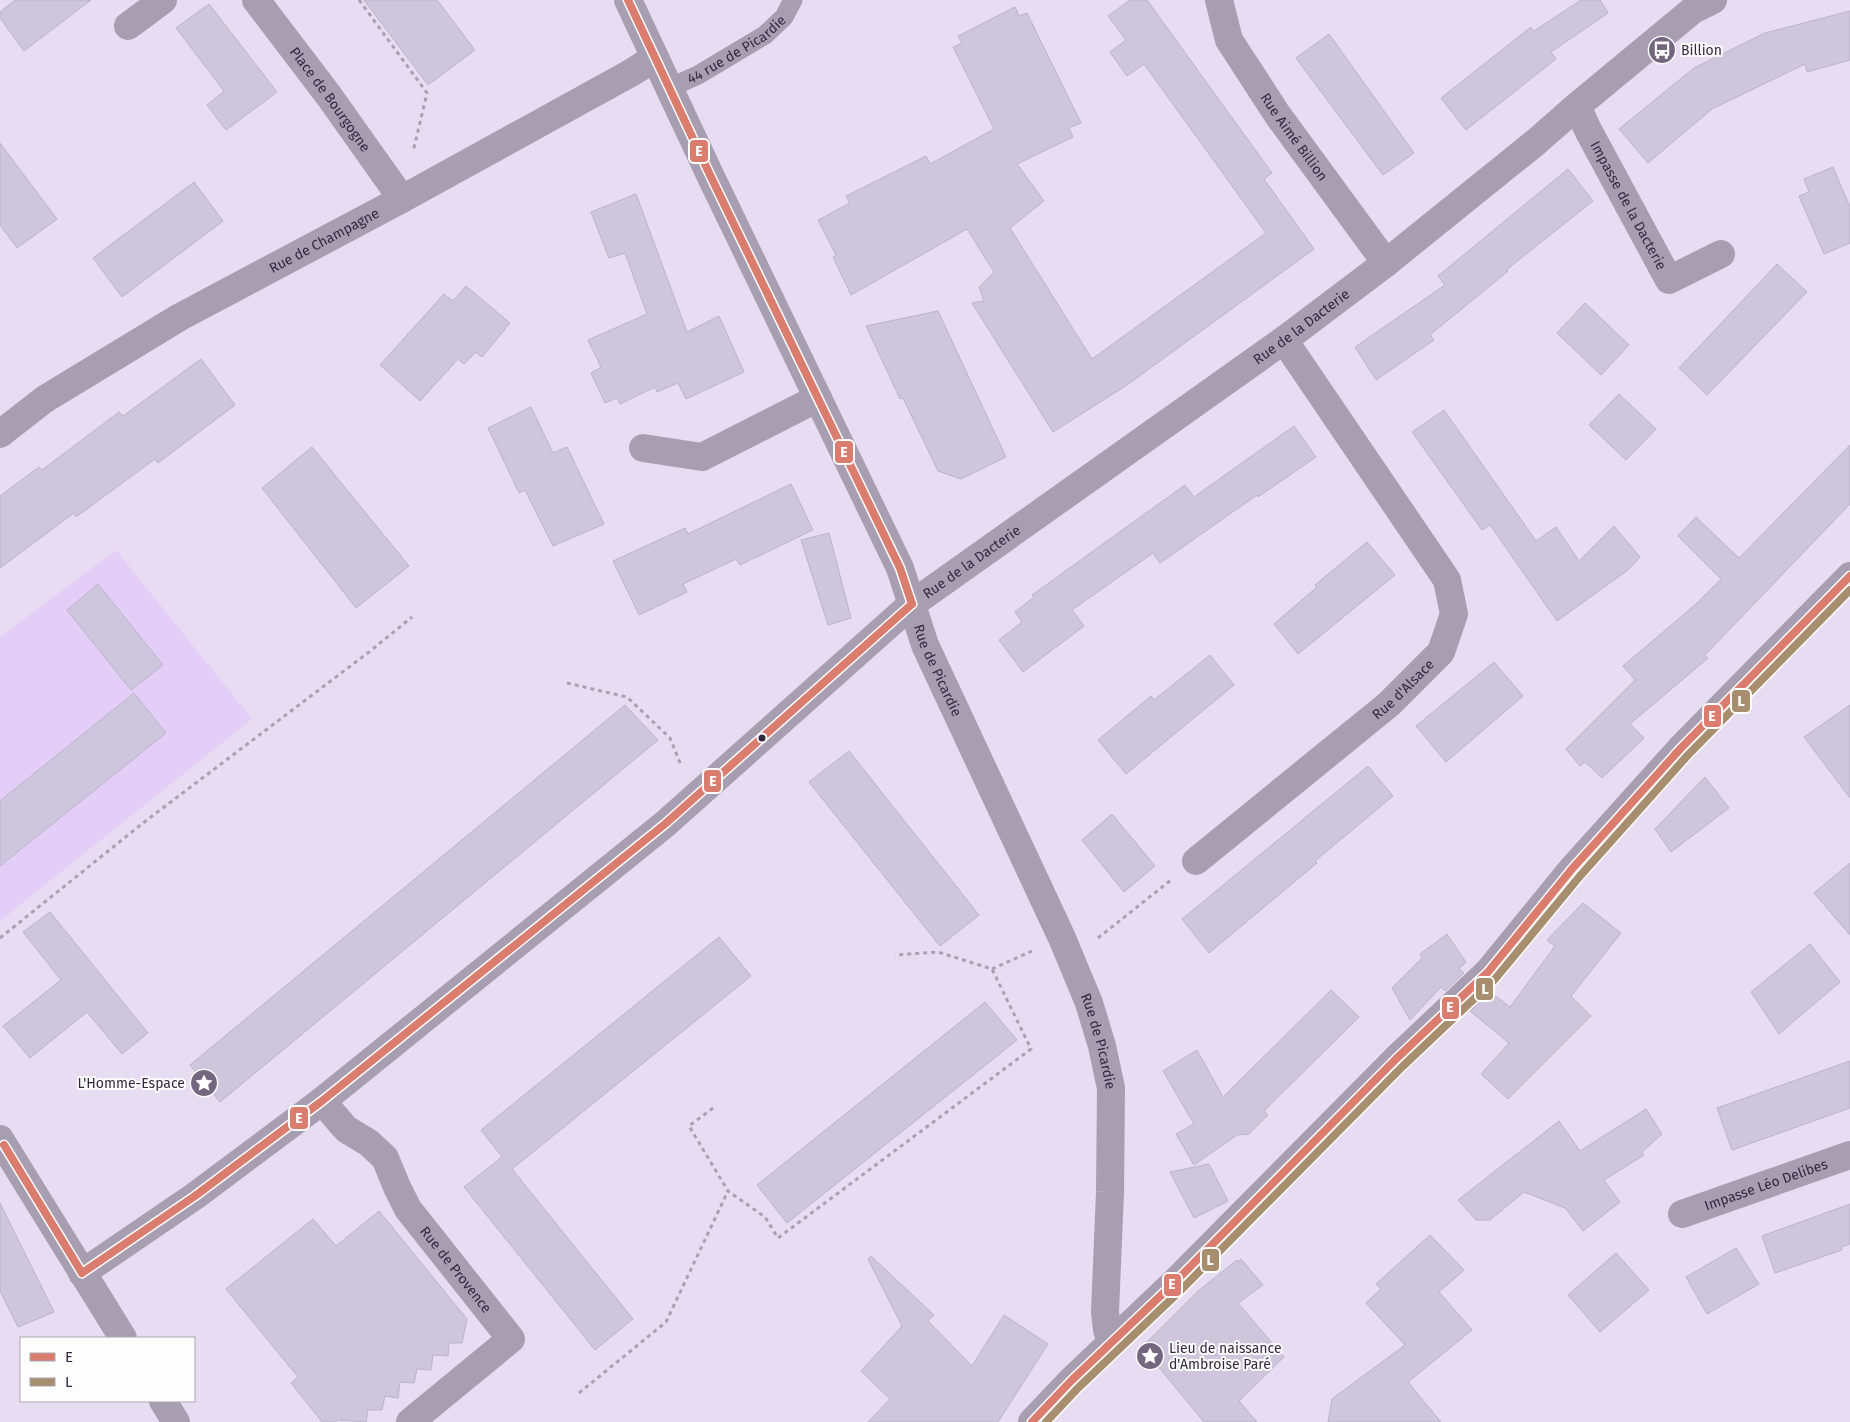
<svg xmlns="http://www.w3.org/2000/svg" width="1850" height="1422" viewBox="0 0 1850 1422" font-family="'Fira Sans',sans-serif">
  <style>
    .built { fill: #e4cef7 }
    .building { fill: #cdc6dc; stroke: #bab4c9 }
    .lines { fill: none; stroke-linecap: round; stroke-linejoin: round }
    .path { stroke: #a9a0b1; stroke-width: 3; stroke-dasharray: 4 4; stroke-linecap: butt }
    .service { stroke: #a89eb1; stroke-width: 19 }
    .minor { stroke: #a89eb1; stroke-width: 28 }
    .bus-1-casing { stroke: #fdfdfd; stroke-width: 11 }
    .bus-2-casing { stroke: #fdfdfd; stroke-width: 11 }
    .bus-1 { stroke: #da7d6f; stroke-width: 8 }
    .bus-2 { stroke: #a78e6f; stroke-width: 8 }
    .bus-dot { fill: #342740; stroke: #fdfdfd; stroke-width: 2 }
    .labels { text-anchor: middle; stroke-width: 4; stroke-linejoin: round; paint-order: stroke }
    .street-label { font-size: 14px; fill: #342740; stroke: #fdfdfd }
    .poi-label { font-size: 14px; fill: #342740; stroke: #fdfdfd; text-anchor: start }
    .line-badge { stroke: #fdfdfd; stroke-width: 2 }
    .badge-label { font-size: 14px; text-anchor: middle; font-weight: bold; fill: #fff }
  </style>
  <rect width="100%" height="100%" fill="#e7dcf1"/>
  <polygon class="built" points="116,550 252,719 0,921 0,637"/>
  <g class="building">
    <polygon points="15,0 91,0 24,51 0,18 0,12"/>
    <polygon points="364,0 437,0 475,50 428,85"/>
    <polygon points="1130,0 1147,0 1272,173 1264,179 1314,249 1127,385 1053,432 972,303 984,301 979,287 994,272 967,229 851,295 833,257 836,255 818,220 850,203 846,196 926,156 930,164 994,129 953,47 962,43 958,36 1015,7 1019,16 1027,13 1081,123 1069,128 1073,137 1017,164 1044,201 1010,228 1092,359 1266,233 1144,64 1127,76 1110,52 1126,40 1108,16"/>
    <polygon points="1581,0 1600,0 1608,13 1551,52 1556,59 1466,130 1441,98 1531,27 1534,31"/>
    <polygon points="209,4 277,92 226,130 207,105 224,91 176,28"/>
    <polygon points="1850,11 1850,60 1807,72 1805,64 1712,109 1648,163 1619,129 1694,68 1765,33"/>
    <polygon points="1329,34 1414,153 1383,175 1296,58"/>
    <polygon points="0,143 57,219 17,248 0,225"/>
    <polygon points="1833,167 1850,207 1850,243 1824,254 1799,196 1809,192 1804,179"/>
    <polygon points="1568,169 1593,201 1506,270 1508,271 1430,335 1434,340 1376,380 1355,347 1445,285 1438,276"/>
    <polygon points="194,182 223,221 122,297 93,258"/>
    <polygon points="636,194 687,332 719,316 744,372 686,399 678,383 657,392 655,387 620,404 617,398 605,403 591,373 601,367 588,340 647,314 625,253 609,258 591,212"/>
    <polygon points="1777,264 1807,292 1707,395 1679,368"/>
    <polygon points="466,286 510,323 482,357 476,352 464,364 458,359 420,401 380,365 444,294 453,301"/>
    <polygon points="1585,303 1629,345 1601,375 1557,333"/>
    <polygon points="938,311 1006,457 961,479 938,471 903,398 900,399 866,326"/>
    <polygon points="201,359 235,405 158,463 155,459 76,517 74,513 0,568 0,496 39,467 42,470 119,412 123,416"/>
    <polygon points="1619,394 1656,429 1626,460 1589,425"/>
    <polygon points="531,407 553,453 567,447 604,524 553,546 525,490 519,493 488,428"/>
    <polygon points="1444,410 1536,541 1556,527 1579,561 1614,526 1640,557 1628,570 1557,621 1490,525 1482,530 1412,432"/>
    <polygon points="1294,426 1316,457 1258,497 1257,495 1160,563 1153,553 1072,610 1084,626 1023,672 999,640 1022,622 1015,612 1034,597 1032,595 1185,485 1194,497"/>
    <polygon points="1850,445 1850,504 1705,655 1708,658 1630,724 1644,738 1602,778 1585,762 1580,766 1566,749 1635,680 1623,666 1696,604 1721,579 1678,536 1696,517 1739,558"/>
    <polygon points="312,447 409,566 356,608 262,488"/>
    <polygon points="791,484 813,530 740,565 736,559 683,584 687,592 639,615 613,561 685,528 688,534"/>
    <polygon points="829,533 851,618 828,625 801,540"/>
    <polygon points="1367,542 1395,575 1298,654 1274,624 1317,587 1315,585"/>
    <polygon points="98,584 163,665 131,690 67,610"/>
    <polygon points="1210,655 1234,685 1126,774 1098,740 1151,696 1154,700"/>
    <polygon points="1494,662 1523,696 1446,762 1416,726"/>
    <polygon points="134,693 166,733 0,866 0,801"/>
    <polygon points="625,705 658,740 220,1102 190,1065"/>
    <polygon points="1850,705 1850,798 1804,737"/>
    <polygon points="849,751 979,915 940,946 809,782"/>
    <polygon points="1368,766 1393,796 1315,861 1317,863 1209,953 1182,919"/>
    <polygon points="1705,777 1729,808 1671,852 1655,829"/>
    <polygon points="1112,814 1155,866 1124,892 1082,840"/>
    <polygon points="1850,863 1850,935 1814,893"/>
    <polygon points="1583,903 1621,933 1571,996 1591,1016 1508,1099 1481,1074 1509,1043 1470,1011 1490,992 1510,1007 1555,946 1547,940"/>
    <polygon points="50,912 148,1033 122,1054 87,1012 30,1058 3,1026 61,980 23,932"/>
    <polygon points="1447,934 1466,962 1459,969 1464,973 1445,991 1441,987 1410,1020 1392,988 1422,958 1420,954"/>
    <polygon points="719,937 751,976 512,1169 633,1319 595,1350 464,1187 502,1157 481,1130"/>
    <polygon points="1810,944 1840,982 1779,1034 1751,992"/>
    <polygon points="1331,990 1359,1017 1264,1111 1268,1115 1249,1134 1237,1135 1194,1165 1176,1134 1194,1124 1163,1071 1197,1050 1223,1097"/>
    <polygon points="985,1002 1017,1040 787,1223 757,1185"/>
    <polygon points="1850,1061 1850,1108 1732,1150 1717,1108"/>
    <polygon points="1646,1109 1662,1134 1642,1152 1644,1155 1604,1180 1620,1202 1583,1231 1565,1208 1524,1192 1490,1220 1476,1220 1458,1200 1559,1121 1580,1151"/>
    <polygon points="1209,1164 1228,1201 1194,1218 1170,1172"/>
    <polygon points="0,1203 54,1312 18,1327 0,1291"/>
    <polygon points="1850,1204 1850,1244 1841,1247 1842,1250 1775,1273 1762,1236"/>
    <polygon points="379,1211 467,1319 462,1343 449,1343 448,1356 433,1355 431,1370 417,1369 414,1383 400,1382 398,1398 385,1396 382,1410 368,1410 366,1422 338,1420 335,1422 322,1422 291,1383 298,1377 226,1289 313,1219 336,1246"/>
    <polygon points="1430,1235 1464,1270 1439,1292 1472,1330 1408,1382 1441,1422 1328,1422 1332,1399 1405,1345 1366,1303 1381,1289 1376,1284"/>
    <polygon points="1736,1248 1759,1284 1707,1314 1686,1277"/>
    <polygon points="1616,1253 1649,1290 1600,1332 1568,1295"/>
    <polygon points="871,1256 934,1315 928,1321 972,1366 1004,1315 1048,1344 998,1422 868,1422 890,1399 861,1371 902,1326 868,1259"/>
    <polygon points="1241,1259 1263,1285 1238,1303 1284,1357 1239,1401 1257,1422 1204,1422 1142,1347 1198,1291 1237,1260 1238,1262"/>
  </g>
  <g class="lines">
    <g class="path">
      <polyline points="359,0 427,93 413,152"/>
      <polyline points="567,683 627,697 670,738 681,765"/>
      <polyline points="0,938 143,823 369,652 412,617"/>
      <polyline points="1098,938 1171,880"/>
      <polyline points="992,969 1032,951"/>
      <polyline points="713,1108 689,1126 728,1191 765,1217 778,1238 1031,1049 992,969 938,952 895,955"/>
      <polyline points="579,1393 666,1322 728,1191"/>
    </g>
    <path class="service" id="s1" d="M669,88L698,75L765,35L784,17L793,0"/>
    <g class="minor">
      <path id="s2" d="M256,0L329,96L402,199"/>
      <path id="s3" d="M628,0L711,177L900,568L925,645L1062,938L1089,1003L1102,1046L1111,1088L1110,1192L1105,1312L1107,1330L1111,1341"/>
      <path id="s4" d="M1219,0L1229,40L1277,114L1386,263"/>
      <polyline points="128,26 163,0"/>
      <path id="s5" d="M1577,106L1588,130L1669,280L1721,254"/>
      <path id="s6" d="M0,434L45,399L180,317L402,199L629,74L655,58"/>
      <polyline points="643,448 702,457 818,398"/>
      <path id="s7" d="M1196,861L1389,704L1441,652L1454,614L1447,580L1284,340"/>
      <path id="s8" d="M322,1101L346,1129L369,1143L385,1158L397,1187L408,1209L511,1339L410,1422"/>
      <polyline points="0,1139 123,1338"/>
      <path id="s9" d="M1682,1214L1850,1155"/>
      <path id="s10" d="M82,1273L195,1196L322,1101L665,824L912,604L1284,340L1386,263L1536,142L1577,106L1693,10L1713,0"/>
      <polyline points="163,1401 176,1422"/>
      <polyline points="1032,1422 1071,1381 1175,1282 1396,1059 1488,972 1572,869 1681,748 1850,576"/>
    </g>
    <g class="bus-1-casing">
      <g id="bus-1">
        <polyline points="628,0 711,177 900,568 912,604"/>
        <polyline points="4,1145 82,1273"/>
        <polyline points="82,1273 195,1196 322,1101 665,824 912,604"/>
        <polyline points="1032,1422 1071,1381 1175,1282 1396,1059 1488,972 1572,869 1681,748 1850,576"/>
      </g>
    </g>
    <g class="bus-2-casing">
      <polyline id="bus-2" points="1046,1422 1078,1388 1182,1289 1403,1066 1495,979 1580,876 1688,755 1850,590"/>
    </g>
    <use href="#bus-1" class="bus-1"/>
    <use href="#bus-2" class="bus-2"/>
  </g>
  <defs>
    <g id="bus-disc" transform="scale(1.4375)"><circle r="9.5" fill="#73667e" stroke="#fdfdfd"/><path d="M-5-6H5V4H4V6H2V4H-2V6H-4V4H-5ZM-3.5-4V0h7V-4ZM-3.5 1.2v1.5H-2V1.2ZM2 1.2v1.5H3.5V1.2Z" fill="#fff"/></g>
    <g id="sight-disc" transform="scale(1.4375)"><circle r="9.5" fill="#73667e" stroke="#fdfdfd"/><path d="M0-6L1.8-2.2L6-1.7L2.9 1.2L3.7 5.4L0 3.3L-3.7 5.4L-2.9 1.2L-6-1.7L-1.8-2.2Z" fill="#fff"/></g>
  </defs>
  <g fill-rule="evenodd">
    <use href="#bus-disc" x="1662" y="50"/>
    <use href="#sight-disc" x="204" y="1083"/>
    <use href="#sight-disc" x="1150" y="1356"/>
  </g>
  <circle class="bus-dot" cx="762" cy="738" r="4.5"/>
  <g class="labels">
    <g class="street-label">
      <text dy="5" stroke="none"><textPath href="#s1" startOffset="78">44 rue de Picardie</textPath></text>
      <text dy="5" stroke="none"><textPath href="#s2" startOffset="124">Place de Bourgogne</textPath></text>
      <text dy="5" stroke="none"><textPath href="#s4" startOffset="158">Rue Aimé Billion</textPath></text>
      <text dy="5" stroke="none"><textPath href="#s5" startOffset="112">Impasse de la Dacterie</textPath></text>
      <text dy="5" stroke="none"><textPath href="#s6" startOffset="378">Rue de Champagne</textPath></text>
      <text dy="5" stroke="none"><textPath href="#s10" startOffset="1545">Rue de la Dacterie</textPath></text>
      <text dy="5" stroke="none"><textPath href="#s10" startOffset="1140">Rue de la Dacterie</textPath></text>
      <text dy="5" stroke="none"><textPath href="#s3" startOffset="739">Rue de Picardie</textPath></text>
      <text dy="5" stroke="none"><textPath href="#s7" startOffset="269">Rue d'Alsace</textPath></text>
      <text dy="5" stroke="none"><textPath href="#s3" startOffset="1144">Rue de Picardie</textPath></text>
      <text dy="5" stroke="none"><textPath href="#s9" startOffset="89">Impasse Léo Delibes</textPath></text>
      <text dy="5" stroke="none"><textPath href="#s8" startOffset="219">Rue de Provence</textPath></text>
    </g>
    <g class="poi-label">
      <text x="1681" y="55">Billion</text>
      <text x="185" y="1088" text-anchor="end">L'Homme-Espace</text>
      <text x="1169" y="1353">Lieu de naissance<tspan x="1169" dy="16">d'Ambroise Paré</tspan></text>
    </g>
  </g>
  <g class="line-badge">
    <rect x="689" y="139" width="20" height="24" rx="5" fill="#da7d6f"/>
    <rect x="834" y="440" width="20" height="24" rx="5" fill="#da7d6f"/>
    <rect x="1731" y="689" width="20" height="24" rx="5" fill="#a78e6f"/>
    <rect x="1703" y="704" width="19" height="24" rx="5" fill="#da7d6f"/>
    <rect x="703" y="769" width="19" height="24" rx="5" fill="#da7d6f"/>
    <rect x="1475" y="977" width="19" height="24" rx="5" fill="#a78e6f"/>
    <rect x="1441" y="996" width="19" height="24" rx="5" fill="#da7d6f"/>
    <rect x="289" y="1106" width="20" height="24" rx="5" fill="#da7d6f"/>
    <rect x="1201" y="1248" width="19" height="24" rx="5" fill="#a78e6f"/>
    <rect x="1163" y="1273" width="19" height="24" rx="5" fill="#da7d6f"/>
  </g>
  <g class="badge-label">
    <text x="699" y="156">E</text>
    <text x="844" y="457">E</text>
    <text x="1741" y="706">L</text>
    <text x="1712" y="721">E</text>
    <text x="713" y="786">E</text>
    <text x="1485" y="994">L</text>
    <text x="1450" y="1012">E</text>
    <text x="299" y="1123">E</text>
    <text x="1210" y="1265">L</text>
    <text x="1172" y="1289">E</text>
  </g>
  <rect x="20" y="1337" width="175" height="65" fill="#fdfdfd" stroke="#ada7b1"/>
  <rect x="30" y="1353" width="25" height="8" fill="#da7d6f" stroke="#ada7b1"/>
  <text x="65" y="1362" font-size="15" fill="#342740">E</text>
  <rect x="30" y="1378" width="25" height="8" fill="#a78e6f" stroke="#ada7b1"/>
  <text x="65" y="1387" font-size="15" fill="#342740">L</text>
</svg>
